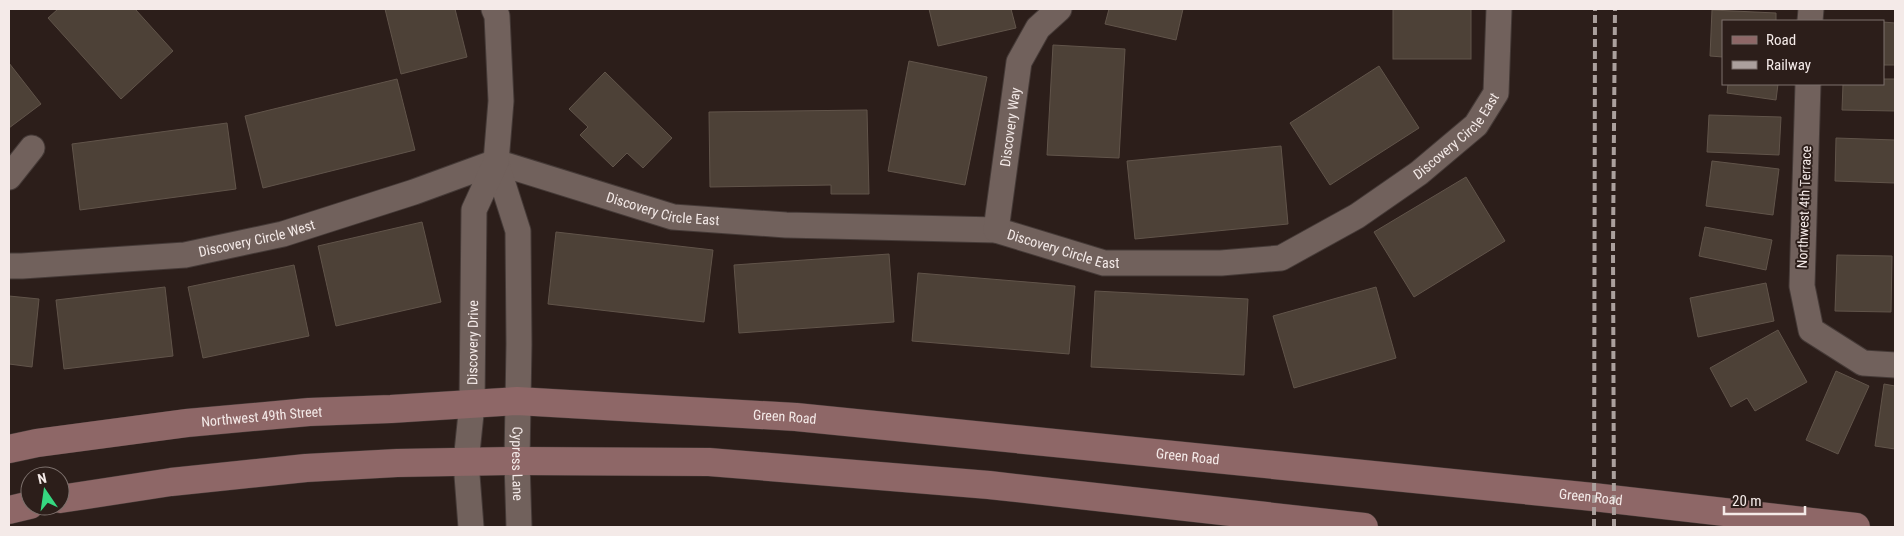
<svg xmlns="http://www.w3.org/2000/svg" width="1904" height="536" viewBox="0 0 1904 536" font-family="'Roboto Condensed',sans-serif">
  <style>
    .building { fill: #4d4137; stroke: #61544a }
    .lines { fill: none; stroke-linecap: round; stroke-linejoin: round }
    .street-casing { stroke: #453a37; stroke-width: 27 }
    .secondary-casing { stroke: #453a37; stroke-width: 29 }
    .street { stroke: #71615c; stroke-width: 25 }
    .secondary { stroke: #8e6767; stroke-width: 28 }
    .rail { stroke: #aba09d; stroke-width: 4; stroke-dasharray: 8 4; stroke-linecap: butt }
    .labels { text-anchor: middle; stroke-width: 4; stroke-linejoin: round; paint-order: stroke }
    .street-label { font-size: 14px; fill: #f4eae8; stroke: #2c1e1a }
  </style>
  <rect width="100%" height="100%" fill="#2c1e1a"/>
  <g class="building">
    <polygon points="58,9 135,9 173,51 121,99 48,18"/>
    <polygon points="385,9 455,9 467,57 401,74"/>
    <polygon points="929,9 1011,9 1016,28 938,46"/>
    <polygon points="1109,9 1183,9 1176,40 1105,24"/>
    <rect x="1393" y="9" width="78" height="50"/>
    <polygon points="1712,10 1776,13 1776,21 1723,21 1723,57 1710,56"/>
    <polygon points="1883,22 1895,23 1895,65 1883,65"/>
    <polygon points="1053,45 1125,49 1119,158 1047,155"/>
    <polygon points="909,61 987,77 965,185 888,171"/>
    <polygon points="9,63 41,104 9,128"/>
    <polygon points="1379,66 1419,128 1330,185 1290,123"/>
    <polygon points="605,72 672,138 643,168 627,153 613,167 580,135 588,127 569,109"/>
    <polygon points="397,79 415,150 263,188 245,116"/>
    <polygon points="1883,79 1895,79 1895,111 1842,110 1843,84 1883,84"/>
    <polygon points="1728,84 1778,84 1776,100 1727,93"/>
    <polygon points="867,110 869,194 831,194 831,185 710,187 709,112"/>
    <polygon points="1709,115 1781,117 1779,155 1707,152"/>
    <polygon points="227,123 236,189 80,210 72,144"/>
    <polygon points="1836,138 1895,140 1895,183 1835,181"/>
    <polygon points="1281,146 1288,224 1135,239 1127,161"/>
    <polygon points="1712,161 1779,169 1773,215 1706,206"/>
    <polygon points="1466,177 1505,241 1414,297 1374,232"/>
    <polygon points="422,222 441,302 336,326 318,246"/>
    <polygon points="1705,227 1772,240 1766,270 1699,256"/>
    <polygon points="556,232 713,250 704,322 548,304"/>
    <polygon points="889,254 894,322 739,333 734,265"/>
    <polygon points="1837,255 1892,256 1891,312 1835,311"/>
    <polygon points="294,265 309,336 203,358 188,287"/>
    <polygon points="918,273 1075,286 1069,354 912,341"/>
    <polygon points="1766,283 1774,321 1698,337 1690,298"/>
    <polygon points="165,287 173,356 64,369 56,300"/>
    <polygon points="1376,287 1396,358 1294,388 1273,316"/>
    <polygon points="1095,291 1248,299 1244,375 1091,367"/>
    <polygon points="9,296 39,299 32,367 9,364"/>
    <polygon points="1778,330 1807,382 1755,411 1747,398 1731,407 1710,368"/>
    <polygon points="1836,371 1869,386 1838,454 1806,440"/>
    <polygon points="1884,384 1895,386 1895,449 1875,446"/>
  </g>
  <g class="lines">
    <g class="street-casing">
      <g id="street">
        <polyline points="1810,21 1811,9"/>
        <polyline points="1808,84 1802,286 1811,330 1863,363 1895,365"/>
        <path id="s1" d="M496,162L673,217L786,225L996,230L1104,263H1221L1281,258L1357,216L1419,173L1476,125L1496,93L1499,9"/>
        <path id="s2" d="M496,162L518,231L519,344L517,461L519,527"/>
        <polyline points="9,177 32,148"/>
        <path id="s3" d="M996,230L1019,62L1038,28L1059,9"/>
        <path id="s4" d="M9,266H22L185,255L283,234L414,192L496,162"/>
        <path id="s5" d="M471,527L466,462L472,404L474,210L496,162L501,101L497,16L494,9"/>
      </g>
    </g>
    <g class="secondary-casing">
      <g id="secondary">
        <path id="s6" d="M9,449L37,443L187,423L309,412L391,409L517,401L796,417L1593,497L1856,527"/>
        <polyline points="60,499 171,482 306,468 397,463 517,461 709,462 989,485 1364,527"/>
        <polyline points="9,510 30,505"/>
      </g>
    </g>
    <use href="#street" class="street"/>
    <use href="#secondary" class="secondary"/>
    <g class="rail">
      <polyline points="1594,527 1595,9"/>
      <polyline points="1614,527 1613,246 1615,9"/>
    </g>
  </g>
  <g class="labels">
    <g class="street-label">
      <text dy="5" stroke="none"><textPath href="#s3" startOffset="104">Discovery Way</textPath></text>
      <text dy="5" stroke="none"><textPath href="#s1" startOffset="1014">Discovery Circle East</textPath></text>
      <text transform="translate(1804 207) rotate(-88)" y="5">Northwest 4th Terrace</text>
      <text dy="5" stroke="none"><textPath href="#s1" startOffset="174">Discovery Circle East</textPath></text>
      <text dy="5" stroke="none"><textPath href="#s4" startOffset="250">Discovery Circle West</textPath></text>
      <text dy="5" stroke="none"><textPath href="#s1" startOffset="579">Discovery Circle East</textPath></text>
      <text dy="5" stroke="none"><textPath href="#s5" startOffset="185">Discovery Drive</textPath></text>
      <text dy="5" stroke="none"><textPath href="#s6" startOffset="255">Northwest 49th Street</textPath></text>
      <text dy="5" stroke="none"><textPath href="#s6" startOffset="779">Green Road</textPath></text>
      <text dy="5" stroke="none"><textPath href="#s6" startOffset="1184">Green Road</textPath></text>
      <text dy="5" stroke="none"><textPath href="#s2" startOffset="305">Cypress Lane</textPath></text>
      <text dy="5" stroke="none"><textPath href="#s6" startOffset="1589">Green Road</textPath></text>
    </g>
  </g>
  <rect width="1904" height="536" fill="none" stroke="#f4eae8" stroke-width="20"/>
  <rect x="1722" y="20" width="162" height="65" fill="#2c1e1a" stroke="#7c706c"/>
  <rect x="1732" y="36" width="25" height="8" fill="#8e6767" stroke="#7c706c"/>
  <text x="1766" y="45" font-size="15" fill="#f4eae8">Road</text>
  <rect x="1732" y="61" width="25" height="8" fill="#aba09d" stroke="#7c706c"/>
  <text x="1766" y="70" font-size="15" fill="#f4eae8">Railway</text>
  <g transform="translate(45 491) rotate(347)"><circle r="24" fill="#2c1e1a" stroke="#7c706c"/>
  <path d="M0-4L9 19L0 12L-9 19Z" fill="#36d881"/>
  <text y="-8" font-size="14" font-weight="bold" text-anchor="middle" fill="#f4eae8">N</text>
  </g>
  <path d="M1724 506v8h81v-8" fill="none" stroke="#f4eae8" stroke-width="2.5"/>
  <text x="1732" y="506" font-size="15" fill="#f4eae8" stroke="#2c1e1a" stroke-width="4" paint-order="stroke">20 m</text>
</svg>
